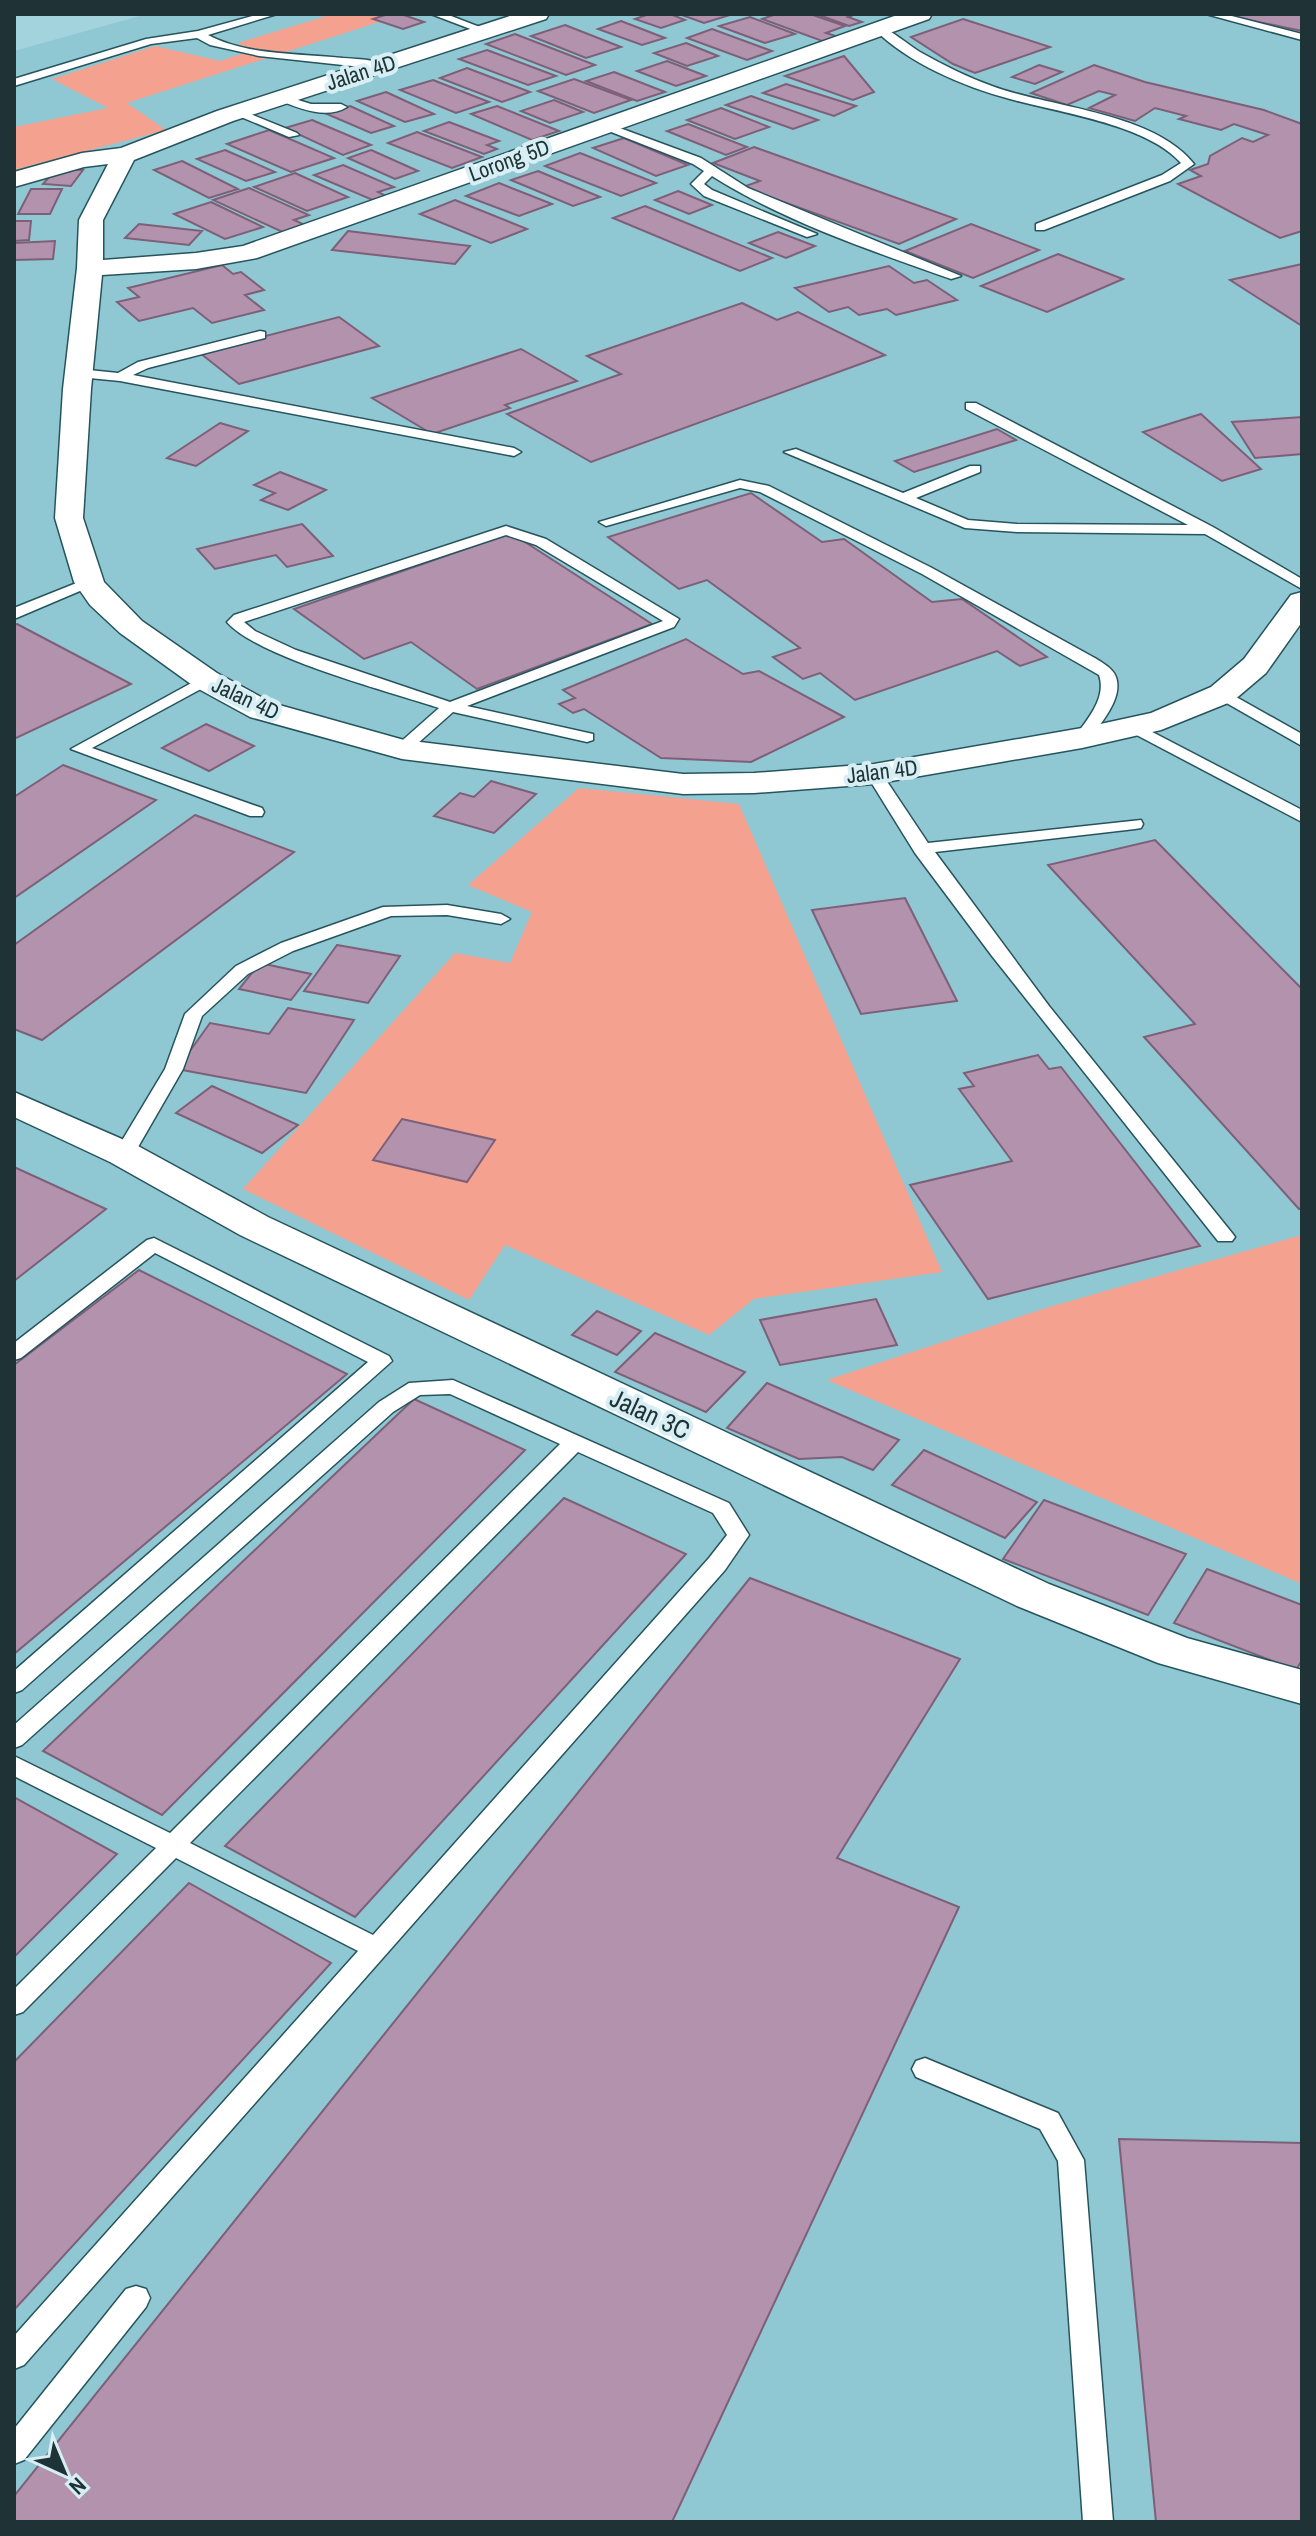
<svg xmlns="http://www.w3.org/2000/svg" width="1316" height="2536" viewBox="0 0 1316 2536" font-family="'Archivo Narrow',sans-serif">
  <style>
    .built { fill: #8fc8d3 }
    .green { fill: #f5a18f }
    .building { fill: #b292ac; stroke: #7d6078; stroke-width: 2 }
    .lines { fill: none; stroke-linecap: round; stroke-linejoin: round }
    .lane-casing { stroke: #26545d; stroke-width: 3 }
    .street-casing { stroke: #26545d; stroke-width: 3 }
    .lane { fill: #fff; fill-rule: evenodd }
    .street { fill: #fff; fill-rule: evenodd }
    .labels { text-anchor: middle; stroke-width: 8; stroke-linejoin: round; paint-order: stroke }
    .far-street-label { font-size: 22px; fill: #1f3236; stroke: #d7eff4 }
    .street-label { font-size: 26px; fill: #1f3236; stroke: #d7eff4 }
  </style>
  <rect width="100%" height="100%" fill="#a3d3dd"/>
  <polygon class="built" points="147,14 1302,14 1302,2522 14,2522 14,51"/>
  <g class="green">
    <polygon points="333,14 404,14 127,103 166,130 14,170 14,127 108,108 52,79 155,46 220,61 250,51 238,43"/>
    <polygon points="579,788 739,804 942,1272 754,1299 709,1335 505,1245 469,1300 243,1189 455,953 510,963 532,912 468,885"/>
    <polygon points="1302,1235 1302,1584 827,1380 1049,1307"/>
  </g>
  <g class="building">
    <polygon points="388,14 401,14 424,22 403,29 373,19"/>
    <polygon points="649,14 670,14 685,20 661,28 635,19"/>
    <polygon points="679,14 733,14 704,23"/>
    <polygon points="776,14 810,14 845,26 826,33 839,37 825,42 762,19"/>
    <polygon points="816,14 856,14 848,17 862,22 849,26"/>
    <polygon points="1302,14 1302,31 1225,15 1226,14"/>
    <polygon points="750,17 795,34 765,43 719,26"/>
    <polygon points="963,19 1050,47 975,73 953,64 911,37"/>
    <polygon points="621,21 665,38 642,45 598,29"/>
    <polygon points="565,25 621,47 586,58 531,36"/>
    <polygon points="712,29 772,51 747,60 687,38"/>
    <polygon points="515,34 595,65 566,75 486,44"/>
    <polygon points="686,43 718,56 687,66 654,53"/>
    <polygon points="487,50 556,76 528,85 459,59"/>
    <polygon points="844,56 874,92 853,100 785,76"/>
    <polygon points="667,61 706,76 676,86 637,71"/>
    <polygon points="1039,65 1062,72 1035,84 1012,77"/>
    <polygon points="1094,65 1145,82 1264,110 1302,124 1302,231 1280,238 1178,184 1201,176 1190,170 1208,164 1210,156 1242,138 1253,142 1268,135 1234,124 1221,130 1179,119 1186,116 1155,108 1135,121 1089,108 1115,95 1099,91 1067,105 1031,93"/>
    <polygon points="467,68 530,92 502,102 440,78"/>
    <polygon points="614,72 665,92 637,101 586,81"/>
    <polygon points="574,79 631,100 594,113 538,91"/>
    <polygon points="433,80 489,102 456,113 400,90"/>
    <polygon points="786,84 856,106 834,116 763,93"/>
    <polygon points="386,92 434,114 405,122 357,101"/>
    <polygon points="751,96 818,120 793,129 726,105"/>
    <polygon points="554,100 583,112 550,123 521,111"/>
    <polygon points="350,106 394,126 371,133 327,114"/>
    <polygon points="497,106 559,131 532,140 471,114"/>
    <polygon points="721,108 769,127 735,139 687,120"/>
    <polygon points="312,120 371,145 343,155 285,128"/>
    <polygon points="449,122 499,141 487,145 497,149 484,154 424,131"/>
    <polygon points="688,124 747,147 726,155 667,131"/>
    <polygon points="269,130 334,158 291,172 227,144"/>
    <polygon points="417,132 482,157 452,168 388,143"/>
    <polygon points="624,138 688,165 656,176 593,148"/>
    <polygon points="754,147 956,219 899,244 743,187 760,181 713,163"/>
    <polygon points="225,150 275,172 246,181 197,159"/>
    <polygon points="371,150 418,171 395,179 348,158"/>
    <polygon points="580,153 656,183 621,196 545,166"/>
    <polygon points="182,161 238,189 209,198 154,170"/>
    <polygon points="343,165 394,187 378,192 388,197 375,201 314,175"/>
    <polygon points="56,169 83,170 71,186 43,184"/>
    <polygon points="538,171 600,197 573,206 511,180"/>
    <polygon points="295,173 348,197 307,211 254,187"/>
    <polygon points="499,183 552,204 519,216 466,196"/>
    <polygon points="249,188 309,215 294,220 307,226 287,234 213,200"/>
    <polygon points="31,189 62,189 50,214 18,214"/>
    <polygon points="678,191 712,205 689,214 655,200"/>
    <polygon points="455,200 527,229 491,243 420,214"/>
    <polygon points="211,202 263,227 225,239 174,214"/>
    <polygon points="645,206 772,258 740,271 613,218"/>
    <polygon points="14,221 31,221 29,240 14,241"/>
    <polygon points="139,224 202,231 189,245 125,238"/>
    <polygon points="971,224 1039,250 973,278 905,251"/>
    <polygon points="348,231 470,246 455,264 332,250"/>
    <polygon points="778,232 815,246 786,258 749,243"/>
    <polygon points="55,241 53,259 14,260 14,243"/>
    <polygon points="1058,254 1123,279 1047,312 981,286"/>
    <polygon points="1302,264 1302,326 1230,280"/>
    <polygon points="222,265 233,274 241,272 264,290 245,295 264,310 212,323 193,308 139,321 117,302 139,297 128,288"/>
    <polygon points="889,266 914,283 927,280 957,300 896,315 887,309 859,315 848,307 829,312 795,288"/>
    <polygon points="742,303 777,320 798,312 885,355 591,462 507,414 621,374 587,356"/>
    <polygon points="339,317 379,346 239,384 200,353"/>
    <polygon points="521,349 577,381 505,405 510,408 432,434 372,398"/>
    <polygon points="1201,414 1261,469 1222,481 1143,432"/>
    <polygon points="1302,417 1302,454 1255,458 1232,422"/>
    <polygon points="220,423 248,431 196,466 167,458"/>
    <polygon points="997,429 1016,440 914,472 895,461"/>
    <polygon points="280,472 326,490 288,510 261,500 275,493 254,485"/>
    <polygon points="751,493 822,542 844,539 932,602 962,599 1047,657 1020,666 997,651 855,700 820,673 803,679 773,657 800,648 707,580 679,589 608,537"/>
    <polygon points="302,524 333,556 287,567 276,555 215,569 197,549"/>
    <polygon points="511,533 652,624 477,689 411,642 364,659 294,609"/>
    <polygon points="17,624 131,684 14,739 14,625"/>
    <polygon points="686,639 743,674 759,671 844,717 751,762 661,758 584,709 573,713 559,704 575,698 563,690"/>
    <polygon points="206,724 254,746 209,771 162,748"/>
    <polygon points="63,765 156,800 14,898 14,797"/>
    <polygon points="491,781 536,794 494,833 434,816 460,793 474,797"/>
    <polygon points="195,815 294,852 42,1040 14,1029 14,945"/>
    <polygon points="1155,840 1302,989 1302,1208 1299,1209 1144,1037 1195,1024 1048,865"/>
    <polygon points="905,898 957,1001 861,1014 812,910"/>
    <polygon points="337,945 400,956 368,1003 304,991"/>
    <polygon points="260,963 311,974 291,1000 239,989"/>
    <polygon points="288,1008 354,1020 306,1093 177,1069 210,1023 269,1034"/>
    <polygon points="1038,1055 1049,1069 1061,1067 1200,1246 988,1299 910,1185 1012,1161 959,1089 974,1086 964,1073"/>
    <polygon points="212,1086 298,1125 262,1153 176,1113"/>
    <polygon points="402,1119 495,1140 467,1182 373,1160"/>
    <polygon points="14,1167 106,1209 14,1281"/>
    <polygon points="139,1270 347,1374 14,1654 14,1365"/>
    <polygon points="876,1299 897,1345 780,1365 760,1320"/>
    <polygon points="597,1311 641,1331 617,1355 572,1335"/>
    <polygon points="655,1333 745,1372 706,1412 615,1372"/>
    <polygon points="767,1383 899,1440 873,1470 842,1457 799,1459 727,1428"/>
    <polygon points="414,1399 525,1450 162,1815 43,1751"/>
    <polygon points="924,1450 1037,1502 1005,1538 892,1485"/>
    <polygon points="564,1498 686,1554 355,1917 225,1846"/>
    <polygon points="1044,1500 1186,1554 1148,1615 1003,1559"/>
    <polygon points="1207,1569 1302,1605 1302,1660 1296,1670 1174,1623"/>
    <polygon points="750,1578 960,1659 837,1858 959,1907 672,2522 14,2522 14,2496"/>
    <polygon points="14,1797 117,1854 14,1957"/>
    <polygon points="189,1883 331,1963 14,2310 14,2062"/>
    <polygon points="1119,2139 1302,2143 1302,2522 1156,2522"/>
  </g>
  <g class="lines">
    <g class="lane-casing">
      <g id="lane">
        <path d="M260,14H277L208,35C248,56 300,53 343,58C357,59 375,59 386,66L380,69L259,56L210,45L197,38L151,44L14,86V79L146,39L198,31Z"/>
        <polygon points="431,14 446,14 490,31 481,33"/>
        <polygon points="1206,14 1224,14 1302,34 1302,40"/>
        <path d="M879,26C893,31 907,44 920,52C943,65 967,77 992,86C1051,108 1153,112 1194,164L1170,181L1044,230H1036V224L1162,175L1181,163C1146,124 1060,113 1010,99C964,87 908,63 874,29Z"/>
        <path d="M282,95L311,104H341L347,107C326,120 299,108 278,100L276,98Z"/>
        <polygon points="238,109 297,133 299,135 289,137 234,114 232,112"/>
        <path d="M601,124H609L701,158L748,188L961,276L951,279C872,251 783,221 712,176L704,184L712,190L817,234L807,237L704,196L691,184L704,171L693,164L601,128Z"/>
        <polygon points="260,331 265,332 265,338 148,368 133,375 514,448 521,452 514,456 120,381 79,377 72,373 79,369 118,373 138,362"/>
        <polygon points="966,403 976,403 1213,527 1302,579 1302,589 1205,534 1017,532 965,528 784,452 796,449 903,493 970,466 980,466 980,472 916,498 968,520 1017,524 1188,525 966,409"/>
        <path d="M740,480L769,486L932,568L1093,657C1100,661 1109,666 1114,673C1127,695 1100,724 1088,741H1076L1074,738C1087,720 1107,698 1099,675L922,574L760,492L740,488L606,526L599,522Z"/>
        <path d="M506,526L546,539L679,619L674,627L467,706L593,734V740L587,742L453,712L408,752H396V746L439,708C390,692 257,657 227,622L234,615ZM506,535L536,545L663,621L450,702L296,650L255,631L244,622Z"/>
        <polygon points="89,578 94,579 94,585 14,619 14,608"/>
        <polygon points="206,675 212,677 212,683 92,748 262,808 264,812 262,816 250,816 71,749"/>
        <polygon points="1222,689 1302,734 1302,746 1216,697 1216,691"/>
        <polygon points="1135,723 1302,810 1302,822 1129,731 1129,725"/>
        <polygon points="874,769 880,771 928,843 1141,820 1143,824 1141,828 1135,829 935,852 1049,1006 1232,1233 1235,1237 1232,1241 1218,1241 992,956 915,853 866,774"/>
        <polygon points="447,905 501,914 510,919 501,924 447,915 391,916 293,951 248,974 202,1016 183,1069 134,1154 131,1158 117,1158 114,1154 165,1069 185,1014 236,966 281,943 383,907"/>
        <polygon points="154,1238 389,1356 392,1361 22,1690 14,1693 14,1671 368,1362 155,1253 21,1358 14,1360 14,1343 147,1240"/>
        <path d="M453,1380L729,1503L749,1535L725,1570L24,2365L14,2369V2336L358,1951L176,1858L23,2012L14,2015V1989L156,1848L14,1776V1756L170,1833L560,1444L450,1394L420,1395L393,1412L22,1745L14,1748V1725L379,1402L409,1383ZM578,1452L713,1513L727,1535L709,1558L373,1935L190,1843Z"/>
        <polygon points="925,2058 1058,2113 1084,2160 1113,2522 1083,2522 1058,2161 1040,2129 916,2077 912,2069 916,2061"/>
        <polygon points="136,2286 146,2289 150,2298 146,2307 24,2460 14,2464 14,2429 126,2289"/>
      </g>
    </g>
    <g class="street-casing">
      <g id="street">
        <polygon points="516,14 549,14 546,19 233,121 134,160 103,220 103,260 196,253 243,246 900,14 932,14 929,19 257,258 196,269 102,275 91,389 83,518 104,582 142,621 217,673 272,703 404,740 683,774 754,773 874,764 1082,728 1151,713 1211,687 1244,659 1291,595 1302,592 1302,622 1266,673 1233,701 1161,730 1082,748 874,784 754,793 683,794 402,759 250,717 195,687 120,633 90,605 74,582 55,518 63,389 77,268 79,220 108,164 84,167 14,187 14,172 82,153 121,148 217,111"/>
        <polygon points="14,1092 138,1146 268,1217 1049,1584 1187,1638 1302,1670 1302,1704 1158,1663 1017,1606 240,1235 110,1162 14,1117"/>
      </g>
    </g>
    <use href="#lane" class="lane"/>
    <use href="#street" class="street"/>
  </g>
  <g class="labels">
    <g class="far-street-label">
      <text transform="translate(361 72) rotate(-18)" y="8">Jalan 4D</text>
      <text transform="translate(509 160) rotate(-20)" y="8">Lorong 5D</text>
      <text transform="translate(246 698) rotate(25)" y="8">Jalan 4D</text>
      <text transform="translate(882 771) rotate(-7)" y="8">Jalan 4D</text>
    </g>
    <g class="street-label">
      <text transform="translate(650 1414) rotate(25)" y="9">Jalan 3C</text>
    </g>
  </g>
  <rect width="1316" height="2536" fill="none" stroke="#1f3236" stroke-width="32"/>
  <g transform="translate(64 2472) rotate(136)" stroke="#d7eff4" stroke-width="6" paint-order="stroke">
  <path d="M0-6L14 30L0 20L-14 30Z" fill="#1f3236"/>
  <text y="-12" font-size="22" font-weight="bold" text-anchor="middle" fill="#1f3236">N</text>
  </g>
</svg>
